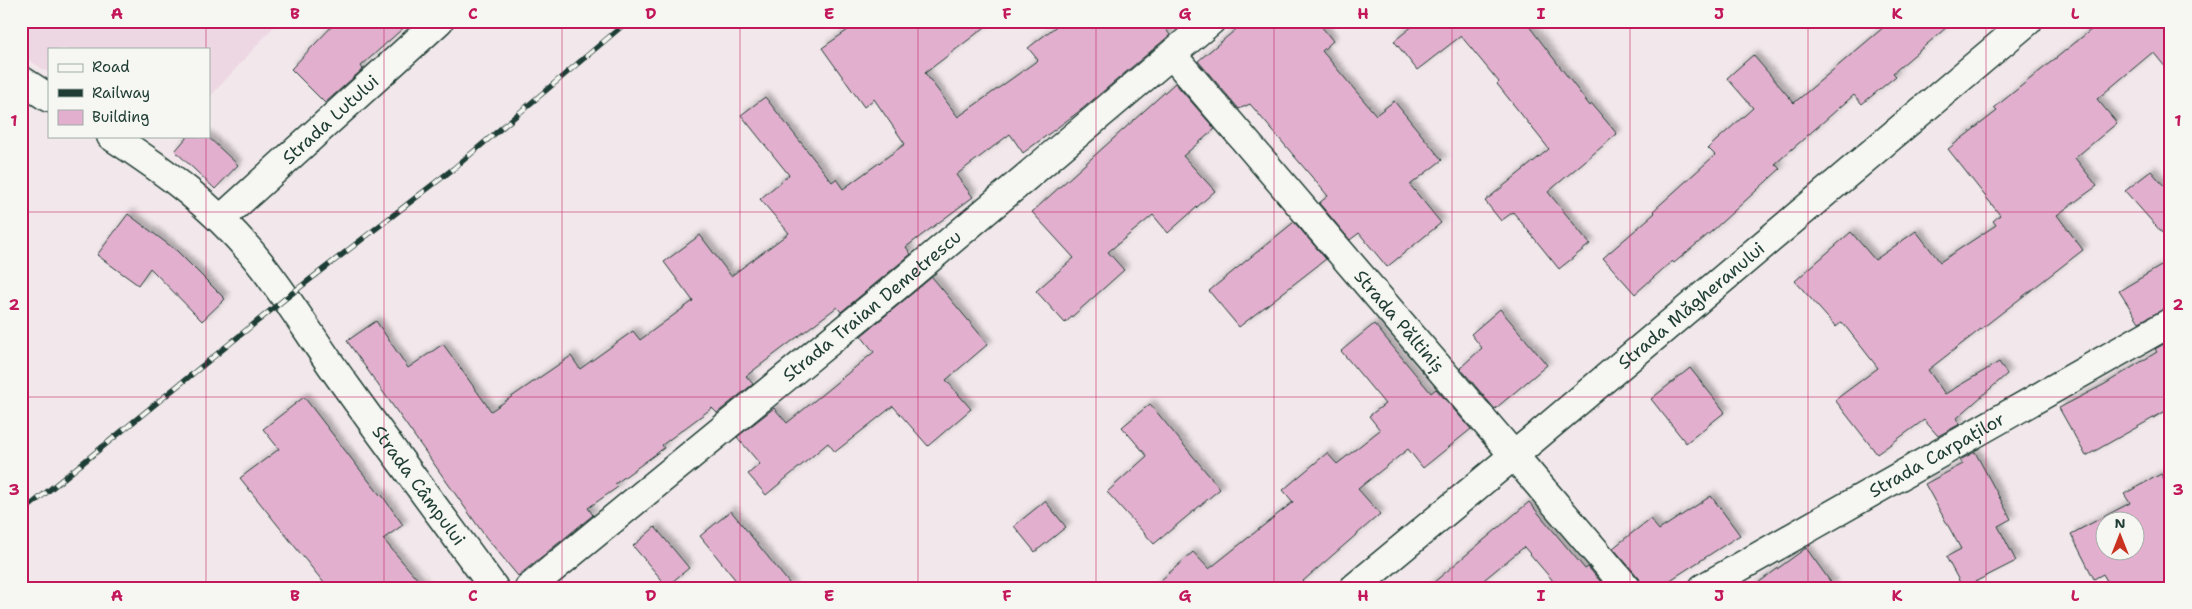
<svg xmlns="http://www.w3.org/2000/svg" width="2192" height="609" viewBox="0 0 2192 609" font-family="'Shantell Sans',sans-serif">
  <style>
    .built { fill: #edd7e2 }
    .building { fill: #e2b0ce; stroke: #1f3d34; fill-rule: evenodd; filter: url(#shadow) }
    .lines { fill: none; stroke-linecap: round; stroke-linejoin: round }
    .street-casing { stroke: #1f3d34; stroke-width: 31 }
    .secondary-casing { stroke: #1f3d34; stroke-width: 31 }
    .street { stroke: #f6f6f2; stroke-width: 28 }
    .secondary { stroke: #f6f6f2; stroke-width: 28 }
    .rail-casing { stroke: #1f3d34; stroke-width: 5.5 }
    .rail { stroke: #f6f6f2; stroke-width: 4; stroke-dasharray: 11; stroke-linecap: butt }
    .grid { fill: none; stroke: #c2185b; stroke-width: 1; stroke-opacity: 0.55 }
    .labels { text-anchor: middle; stroke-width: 5; stroke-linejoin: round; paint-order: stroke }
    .street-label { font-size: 18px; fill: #1f3d34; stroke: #f6f6f2 }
    .neatline { fill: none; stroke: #c2185b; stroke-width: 2 }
    .grid-label { font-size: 16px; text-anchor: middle; font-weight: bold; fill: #c2185b }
  </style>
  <defs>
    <filter id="shadow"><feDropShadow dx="4.5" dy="-4.5" stdDeviation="2.5" flood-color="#0004"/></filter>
  </defs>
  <rect width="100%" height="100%" fill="#f2e8eb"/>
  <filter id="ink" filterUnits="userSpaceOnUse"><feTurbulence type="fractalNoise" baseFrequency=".02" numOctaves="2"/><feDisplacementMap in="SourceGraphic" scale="10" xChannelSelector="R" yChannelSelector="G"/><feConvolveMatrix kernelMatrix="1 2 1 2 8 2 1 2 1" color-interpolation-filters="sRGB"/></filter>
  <g filter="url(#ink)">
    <polygon class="built" points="21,21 279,21 209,98 209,49 49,49 49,73 21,55"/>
    <g class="building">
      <polygon points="337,21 411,21 361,66 363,69 325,103 291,69"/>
      <polygon points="861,21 993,21 925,73 958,117 1038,60 1028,48 1063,21 1160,21 1170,35 1081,110 1023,153 1010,134 956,175 973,197 906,247 911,254 841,312 837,307 746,376 753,384 717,413 712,408 662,445 664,448 615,484 618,487 588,508 593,515 518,576 485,536 347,341 376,321 408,368 443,344 491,411 571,356 580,369 633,331 640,340 693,301 664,262 700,235 731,276 789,233 760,199 789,175 741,115 765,97 832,182 836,179 843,189 905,144 874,99 864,107 822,48"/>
      <polygon points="1246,21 1317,21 1333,41 1322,51 1376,115 1394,101 1442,160 1410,185 1441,223 1387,267 1359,233 1350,240 1319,203 1328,196 1250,104 1239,109 1198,61"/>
      <polygon points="1419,21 1525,21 1590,106 1592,104 1617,134 1548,192 1590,244 1559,269 1513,212 1501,221 1485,201 1549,149 1497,84 1499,82 1461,36 1417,70 1394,41"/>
      <polygon points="1891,21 1954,21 1893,73 1896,76 1862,104 1854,95 1775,164 1780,169 1711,232 1674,263 1672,261 1635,294 1603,258 1655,213 1653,211 1715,155 1708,148 1753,108 1727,78 1753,55 1794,103"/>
      <polygon points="2102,21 2171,21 2171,74 2153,52 2097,99 2117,123 2075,158 2097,186 2057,215 2083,250 1928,370 1945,394 1999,362 2007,374 1957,418 1960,424 1938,436 1924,420 1877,454 1835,400 1878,368 1842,322 1836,327 1795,281 1851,232 1875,260 1916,231 1940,262 1996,225 1993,221 2000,215 1948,149 1997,111 1994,108"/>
      <polygon points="1175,83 1215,129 1183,156 1215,191 1168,233 1153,215 1108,252 1124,270 1065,323 1036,291 1074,258 1032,212"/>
      <polygon points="188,136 207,136 238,165 215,189 175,151"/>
      <polygon points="2151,171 2171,194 2171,243 2125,191"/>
      <polygon points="128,214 177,251 225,299 202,321 150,268 138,285 97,255"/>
      <polygon points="1294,222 1326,259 1239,327 1209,291"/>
      <polygon points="2171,260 2171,306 2139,322 2119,291"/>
      <polygon points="932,277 988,344 946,380 971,409 928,446 893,406 835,452 828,443 766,495 748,474 760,464 737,437 774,408 787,423 874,352 861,336"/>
      <polygon points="1500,309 1547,365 1495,409 1460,368 1482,348 1471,334"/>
      <polygon points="1374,324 1431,393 1436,389 1471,429 1423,468 1408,449 1358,489 1380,514 1295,588 1152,588 1193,552 1209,569 1293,502 1283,490 1327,453 1337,464 1380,430 1369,416 1385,404 1341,351"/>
      <polygon points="2171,340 2171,408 2086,456 2059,408 2105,384 2157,352 2155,349"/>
      <polygon points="1690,368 1725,412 1686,443 1651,399"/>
      <polygon points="304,397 357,466 380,495 381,494 403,525 383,539 425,588 328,588 240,478 279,449 263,429"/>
      <polygon points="1150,404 1220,489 1154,544 1107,492 1147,456 1122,427"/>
      <polygon points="1975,452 2011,519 1998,526 2016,561 1963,588 1946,557 1961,549 1925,484 1963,464 1960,460"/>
      <path d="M2161,474L2171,491V588H2111L2103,574L2094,579L2071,534L2130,503L2124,494ZM2104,522H2134V552H2104Z"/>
      <polygon points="1711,496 1740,535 1658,588 1642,588 1639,578 1613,548 1650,519 1659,530"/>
      <polygon points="1045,501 1066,527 1035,552 1014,526"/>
      <polygon points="1529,502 1585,569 1588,567 1606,588 1559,588 1524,547 1474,588 1427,588"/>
      <polygon points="731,511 793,588 742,588 700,536"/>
      <polygon points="655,527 689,568 667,586 633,546"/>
      <polygon points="1806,548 1835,588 1751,588"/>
    </g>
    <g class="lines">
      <g class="street-casing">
        <g id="street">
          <path id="s1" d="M1172,55L1627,588"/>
          <path id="s2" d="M221,219L439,21"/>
          <path id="s3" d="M529,588L896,287L1211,21"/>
          <path id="s4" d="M1703,588L2171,322"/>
        </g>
      </g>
      <g class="secondary-casing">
        <g id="secondary">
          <polyline points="21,80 49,98"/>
          <path id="s5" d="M111,136C164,170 215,208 255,257C289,298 315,344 346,386C395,454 445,521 494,588"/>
          <path id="s6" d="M1354,588L1536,437L2028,21"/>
        </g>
      </g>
      <use href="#street" class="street"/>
      <use href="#secondary" class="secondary"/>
      <g class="rail-casing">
        <polyline id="rail" points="21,513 286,298 453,169 628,21"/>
      </g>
      <use href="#rail" class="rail"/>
    </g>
  </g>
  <path class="grid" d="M206,21V49M384,21V588M562,21V588M740,21V588M918,21V588M1096,21V588M1274,21V588M1452,21V588M1630,21V588M1808,21V588M1986,21V588M206,136V588M21,212H2171M21,397H2171"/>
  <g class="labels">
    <g class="street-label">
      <text dy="6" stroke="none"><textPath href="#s2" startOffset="148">Strada Lutului</textPath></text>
      <text dy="6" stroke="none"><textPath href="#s6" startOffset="440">Strada Măgheranului</textPath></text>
      <text dy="6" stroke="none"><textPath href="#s3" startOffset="444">Strada Traian Demetrescu</textPath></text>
      <text dy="6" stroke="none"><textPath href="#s1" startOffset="350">Strada Păltiniș</textPath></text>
      <text dy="6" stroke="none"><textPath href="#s4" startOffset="269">Strada Carpaților</textPath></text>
      <text dy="6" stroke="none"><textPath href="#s5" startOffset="470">Strada Câmpului</textPath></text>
    </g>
  </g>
  <rect width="2192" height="609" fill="none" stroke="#f6f6f2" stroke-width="55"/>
  <rect x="48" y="48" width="162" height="90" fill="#f6f6f2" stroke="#a0aca6"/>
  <rect x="58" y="64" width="25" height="8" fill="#f6f6f2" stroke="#a0aca6"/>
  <text x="92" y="72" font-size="15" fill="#1f3d34">Road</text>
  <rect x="58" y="89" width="25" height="8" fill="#1f3d34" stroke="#a0aca6"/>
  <text x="92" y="98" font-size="15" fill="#1f3d34">Railway</text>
  <rect x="58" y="110" width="25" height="15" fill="#e2b0ce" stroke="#a0aca6"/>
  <text x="92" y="122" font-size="15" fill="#1f3d34">Building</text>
  <g transform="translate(2120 536)"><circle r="24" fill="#f6f6f2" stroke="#a0aca6"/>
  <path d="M0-4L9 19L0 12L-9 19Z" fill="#c8321e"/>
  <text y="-8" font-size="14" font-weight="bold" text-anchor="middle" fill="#1f3d34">N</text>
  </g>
  <rect x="28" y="28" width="2136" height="554" class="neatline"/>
  <g class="grid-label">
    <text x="117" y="19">A</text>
    <text x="295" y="19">B</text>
    <text x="473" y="19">C</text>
    <text x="651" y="19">D</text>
    <text x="829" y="19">E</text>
    <text x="1007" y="19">F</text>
    <text x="1185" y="19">G</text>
    <text x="1363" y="19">H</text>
    <text x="1541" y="19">I</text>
    <text x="1719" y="19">J</text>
    <text x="1897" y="19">K</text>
    <text x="2075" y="19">L</text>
    <text x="14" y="126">1</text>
    <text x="2178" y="126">1</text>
    <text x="14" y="310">2</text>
    <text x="2178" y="310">2</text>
    <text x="14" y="495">3</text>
    <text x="2178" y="495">3</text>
    <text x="117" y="601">A</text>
    <text x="295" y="601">B</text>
    <text x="473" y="601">C</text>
    <text x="651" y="601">D</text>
    <text x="829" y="601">E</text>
    <text x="1007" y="601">F</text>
    <text x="1185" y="601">G</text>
    <text x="1363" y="601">H</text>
    <text x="1541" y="601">I</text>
    <text x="1719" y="601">J</text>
    <text x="1897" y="601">K</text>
    <text x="2075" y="601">L</text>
  </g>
</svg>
